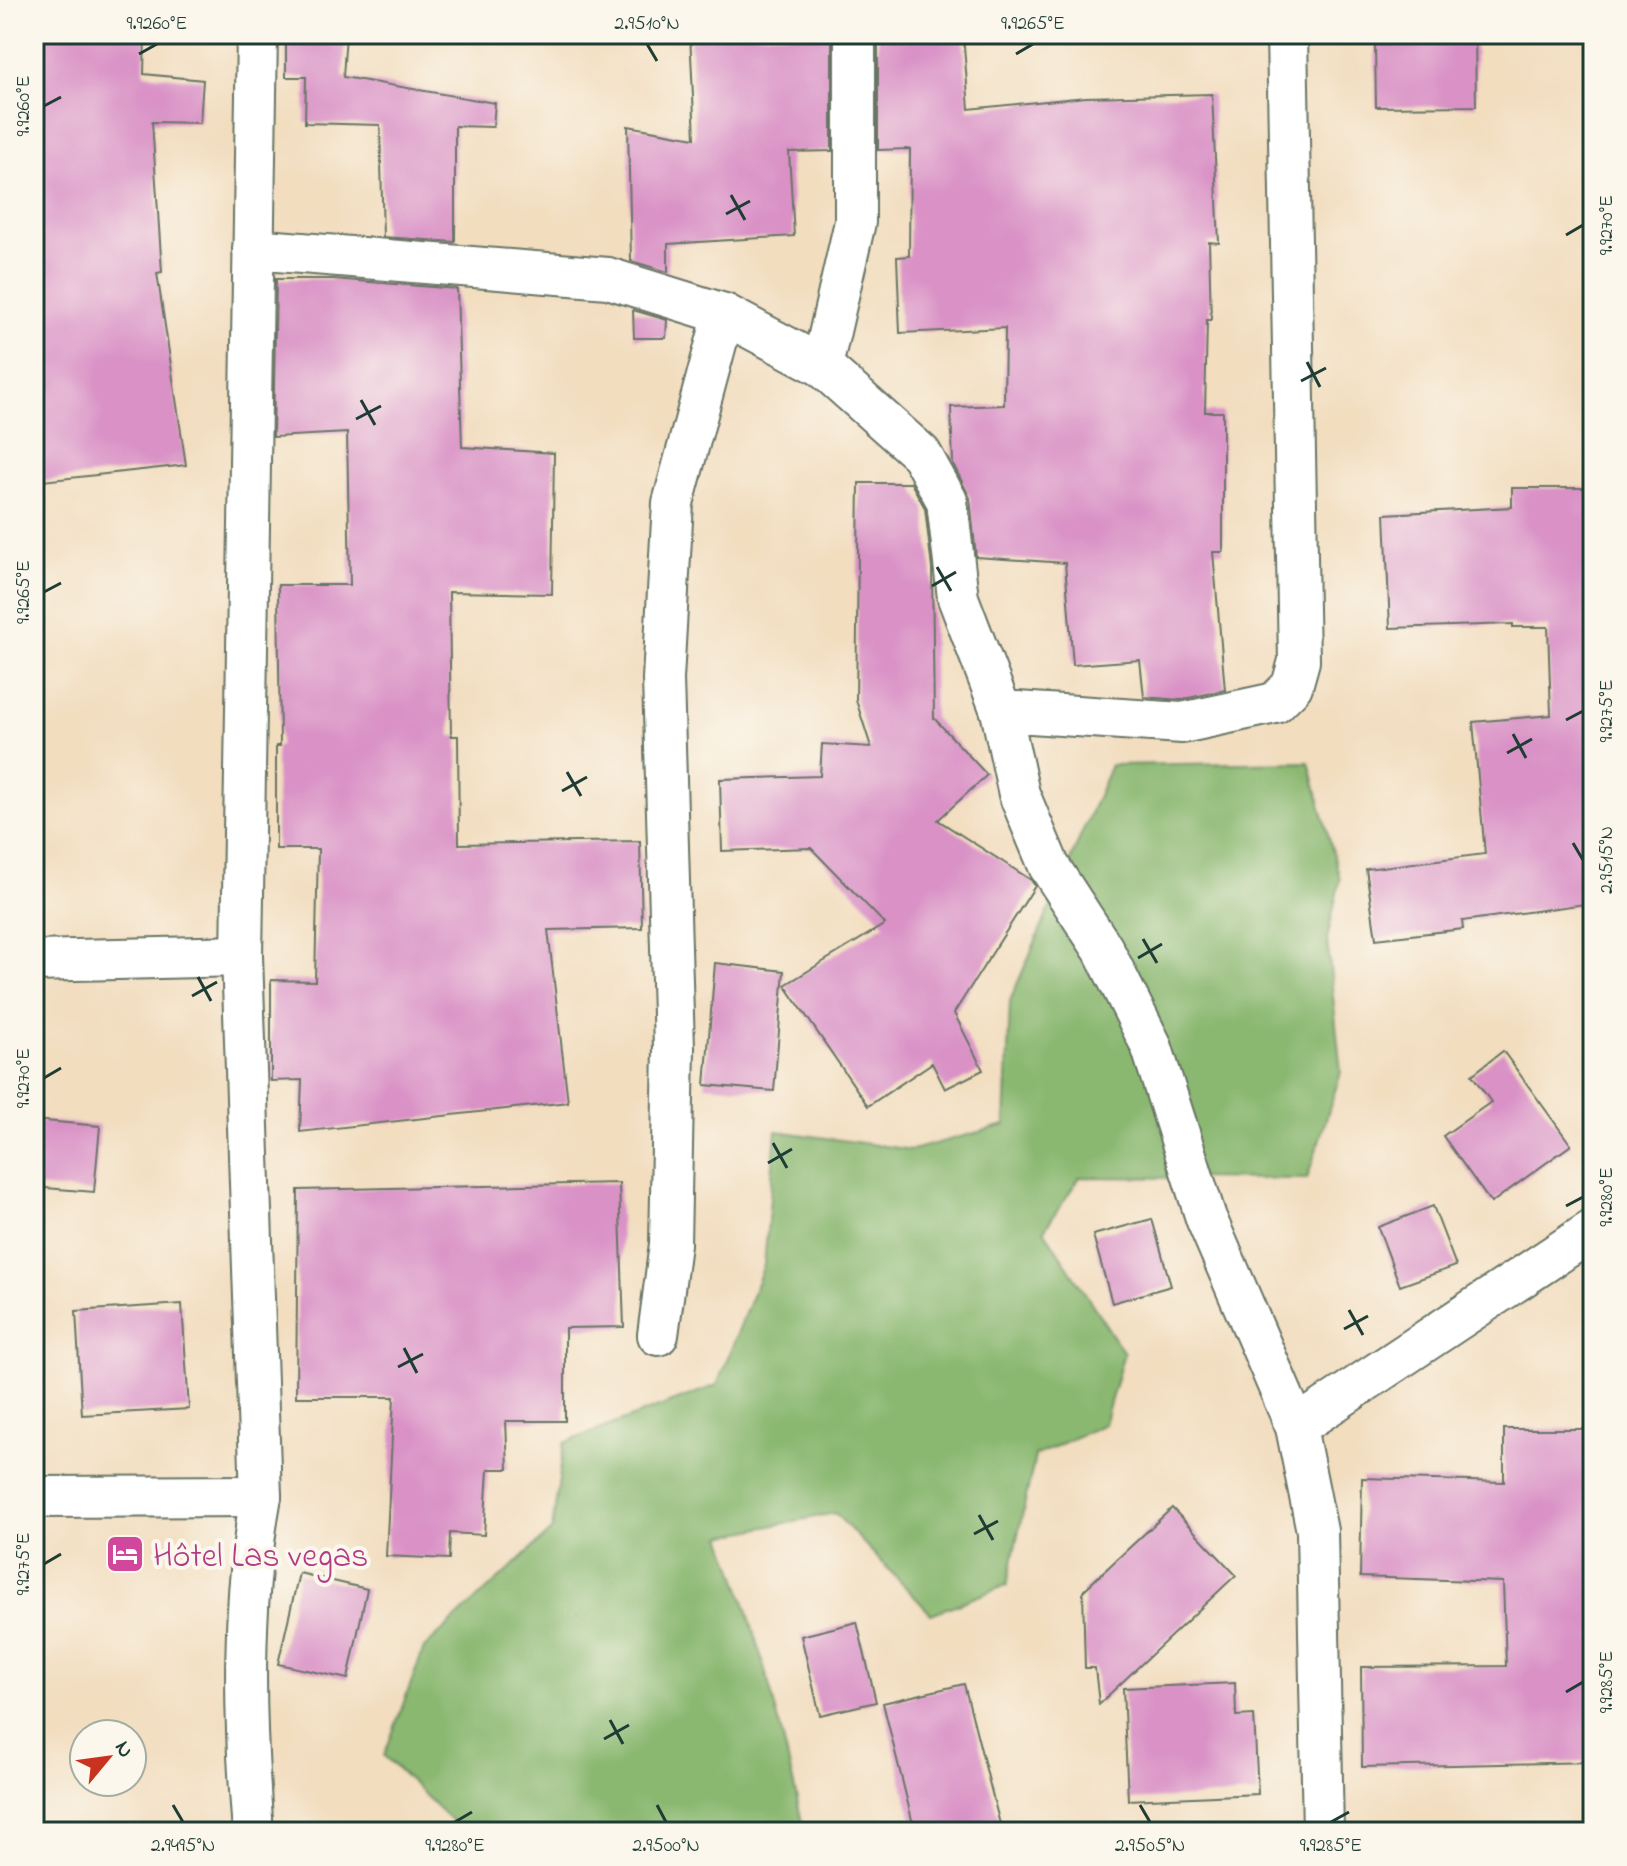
<svg xmlns="http://www.w3.org/2000/svg" width="1627" height="1866" viewBox="0 0 1627 1866" font-family="'Indie Flower',sans-serif">
  <style>
    .forest { fill: #8ab871; stroke: #547a52; stroke-width: 2 }
    .building { fill: #d991c6 }
    .lines { fill: none; stroke-linecap: round; stroke-linejoin: round }
    .minor-casing { stroke: #697565; stroke-width: 44 }
    .minor { stroke: #fff; stroke-width: 40 }
    .ticks { fill: none; stroke: #1f3d34; stroke-width: 3 }
    .labels { text-anchor: middle; stroke-width: 8; stroke-linejoin: round; paint-order: stroke }
    .hotel-label { font-size: 34px; fill: #b23c85; stroke: #fbf7ec; text-anchor: start }
    .neatline { fill: none; stroke: #1f3d34; stroke-width: 3 }
    .ticks-label { font-size: 20px; text-anchor: middle; fill: #1f3d34 }
  </style>
  <rect width="100%" height="100%" fill="#fbf7ec"/>
  <filter id="ink" filterUnits="userSpaceOnUse"><feTurbulence type="fractalNoise" baseFrequency=".0125" numOctaves="2"/><feDisplacementMap in="SourceGraphic" scale="16" xChannelSelector="R" yChannelSelector="G"/><feConvolveMatrix kernelMatrix="1 2 1 2 8 2 1 2 1" color-interpolation-filters="sRGB"/></filter>
  <filter id="wash" filterUnits="userSpaceOnUse"><feTurbulence type="fractalNoise" baseFrequency=".006" numOctaves="4" result="noise"/><feDisplacementMap in="SourceGraphic" scale="32" xChannelSelector="R" yChannelSelector="G"/><feGaussianBlur stdDeviation="1.8" result="paint"/><feColorMatrix in="noise" values="0 0 0 0 0 0 0 0 0 0 0 0 0 0 0 0 0 1.4 0 .05"/><feComposite in="paint" operator="in"/></filter>
  <g filter="url(#wash)">
    <rect width="100%" height="100%" fill="#f2ddbf"/>
    <path class="forest" d="M1309,762L1340,879L1327,939L1341,1072L1307,1179L1080,1177L1044,1230L1124,1353L1104,1424L1035,1456L1007,1585L931,1614L835,1513L722,1536C758,1633 783,1731 804,1832H463L384,1756L424,1648L552,1530L564,1443L717,1385L764,1265L776,1131L912,1150L1005,1125L1010,1001L1111,765Z"/>
    <g id="blocks">
      <g class="building">
        <polygon points="41,34 145,34 144,74 203,80 200,123 152,122 162,272 157,273 186,465 34,482 34,435 39,434 34,393 34,121 40,120"/>
        <polygon points="286,34 346,34 343,77 495,103 493,127 455,126 455,242 383,237 380,125 305,123 306,77 286,77"/>
        <polygon points="690,34 832,34 832,151 789,152 794,236 668,244 668,272 631,261 628,126 695,138"/>
        <polygon points="878,34 963,34 969,109 1086,97 1212,94 1219,243 1209,242 1211,320 1207,320 1205,412 1223,412 1223,552 1213,552 1225,690 1180,700 1144,697 1140,660 1073,665 1065,563 976,557 970,498 953,464 951,407 1004,405 1005,328 900,333 897,257 909,256 910,149 878,150"/>
        <polygon points="1388,34 1475,34 1476,106 1376,107 1375,45 1388,45"/>
        <polygon points="276,279 333,279 457,289 462,447 554,453 552,594 449,592 451,736 458,736 459,844 640,841 642,928 548,930 568,1102 300,1132 302,1080 271,1081 271,980 315,981 318,849 276,849 276,746 280,746 278,585 350,585 347,433 273,437"/>
        <polygon points="633,310 667,320 666,338 634,338"/>
        <polygon points="859,483 911,483 925,508 932,569 934,718 987,775 938,820 1031,880 1035,886 954,1013 983,1070 945,1089 932,1063 868,1106 785,985 885,924 811,848 722,851 720,779 820,776 822,744 871,747 856,700"/>
        <polygon points="1512,488 1593,488 1593,903 1462,921 1463,929 1376,939 1366,869 1485,854 1473,722 1551,715 1548,627 1513,627 1513,624 1390,628 1385,514 1512,507"/>
        <polygon points="715,963 784,971 774,1091 705,1085"/>
        <polygon points="1503,1051 1571,1145 1491,1203 1443,1136 1491,1102 1472,1075"/>
        <polygon points="34,1120 100,1126 94,1192 34,1187"/>
        <polygon points="619,1183 624,1327 565,1328 565,1421 506,1421 508,1469 488,1469 484,1535 450,1533 449,1559 386,1556 394,1397 296,1397 298,1190"/>
        <polygon points="1433,1206 1456,1266 1400,1286 1378,1227"/>
        <polygon points="1152,1219 1171,1286 1112,1303 1093,1235"/>
        <polygon points="182,1304 189,1409 82,1415 76,1311"/>
        <polygon points="1504,1429 1592,1429 1593,1762 1362,1767 1361,1667 1506,1666 1503,1582 1360,1577 1362,1478 1504,1482"/>
        <polygon points="1172,1508 1236,1575 1099,1704 1095,1668 1085,1668 1083,1591"/>
        <polygon points="299,1573 367,1589 348,1679 278,1664"/>
        <polygon points="857,1622 876,1702 820,1715 801,1636"/>
        <polygon points="1235,1683 1236,1716 1254,1715 1258,1794 1128,1800 1123,1688"/>
        <polygon points="964,1684 1002,1832 915,1832 883,1703"/>
      </g>
    </g>
  </g>
  <g filter="url(#ink)">
    <use href="#blocks" fill-opacity="0" stroke="#697565" stroke-width="2"/>
    <g class="lines">
      <g class="minor-casing">
        <g id="minor">
          <polyline points="1287,34 1299,661 1292,686 1275,703 1182,723 1001,711 1019,794 1049,866 1103,949 1151,1045 1206,1218 1296,1427 1317,1531 1323,1832"/>
          <polyline points="253,249 608,278 724,314 822,366 921,454 947,501 958,598 1001,711"/>
          <polyline points="822,366 855,222 855,34"/>
          <polyline points="34,961 242,956"/>
          <polyline points="658,1335 670,1244 674,1048 663,679 673,503 724,314"/>
          <polyline points="1296,1427 1593,1230"/>
          <polyline points="34,1497 261,1496"/>
          <path d="M253,1832C244,1720 241,1607 261,1496L242,956L257,34"/>
        </g>
      </g>
      <use href="#minor" class="minor"/>
    </g>
  </g>
  <path class="ticks" d="M647,44L657,61M139,54L157,44M1016,54L1033,44M44,106L61,97M731,195L745,220M726,214L750,201M1566,235L1583,225M1307,362L1320,387M1301,381L1326,368M361,400L375,425M356,419L381,406M937,567L951,591M932,586L956,572M44,592L61,583M1566,720L1583,711M1513,734L1526,758M1507,753L1532,739M567,772L581,796M562,791L587,777M1573,843L1583,860M1143,939L1157,963M1138,958L1162,944M198,977L211,1001M192,996L217,982M44,1078L61,1068M773,1143L787,1168M768,1163L792,1149M1566,1206L1583,1197M1349,1310L1363,1335M1344,1329L1368,1316M404,1348L417,1373M398,1367L423,1354M979,1515L993,1540M974,1534L998,1521M44,1564L61,1554M1566,1692L1583,1682M610,1720L623,1744M604,1739L629,1725M173,1805L183,1822M657,1805L666,1822M1140,1805L1150,1822M455,1822L472,1812M1331,1822L1349,1812"/>
  <defs>
    <g id="hotel-square" transform="scale(2)"><rect x="-9" y="-9" width="18" height="18" rx="4" fill="#d1479c" stroke="#fbf7ec"/><path d="M-6-4.5h1.5V1H6V5H4.5V3h-9V5H-6ZM-4 0a1.8 1.8 0 1 1 3.6 0ZM.5 0V-2.5h3Q6-2.5 6 0Z" fill="#fff"/></g>
  </defs>
  <g fill-rule="evenodd">
    <use href="#hotel-square" x="125" y="1554"/>
  </g>
  <g class="labels">
    <g class="hotel-label">
      <text x="153" y="1566">Hôtel Las vegas</text>
    </g>
  </g>
  <rect width="1627" height="1866" fill="none" stroke="#fbf7ec" stroke-width="88"/>
  <g transform="translate(108 1758) rotate(61)"><circle r="38" fill="#fbf7ec" stroke="#a3ada2" stroke-width="2"/>
  <path d="M0-6L14 30L0 20L-14 30Z" fill="#c8321e"/>
  <text y="-12" font-size="22" font-weight="bold" text-anchor="middle" fill="#1f3d34">N</text>
  </g>
  <rect x="44" y="44" width="1539" height="1778" class="neatline"/>
  <g class="ticks-label">
    <text x="157" y="29">9.9260°E</text>
    <text x="647" y="29">2.9510°N</text>
    <text x="1033" y="29">9.9265°E</text>
    <text transform="translate(22 106) rotate(-90)" y="7">9.9260°E</text>
    <text transform="translate(1605 225) rotate(-90)" y="7">9.9270°E</text>
    <text transform="translate(22 592) rotate(-90)" y="7">9.9265°E</text>
    <text transform="translate(1605 711) rotate(-90)" y="7">9.9275°E</text>
    <text transform="translate(1605 860) rotate(-90)" y="7">2.9515°N</text>
    <text transform="translate(22 1078) rotate(-90)" y="7">9.9270°E</text>
    <text transform="translate(1605 1197) rotate(-90)" y="7">9.9280°E</text>
    <text transform="translate(22 1564) rotate(-90)" y="7">9.9275°E</text>
    <text transform="translate(1605 1682) rotate(-90)" y="7">9.9285°E</text>
    <text x="183" y="1851">2.9495°N</text>
    <text x="455" y="1851">9.9280°E</text>
    <text x="666" y="1851">2.9500°N</text>
    <text x="1150" y="1851">2.9505°N</text>
    <text x="1331" y="1851">9.9285°E</text>
  </g>
</svg>
